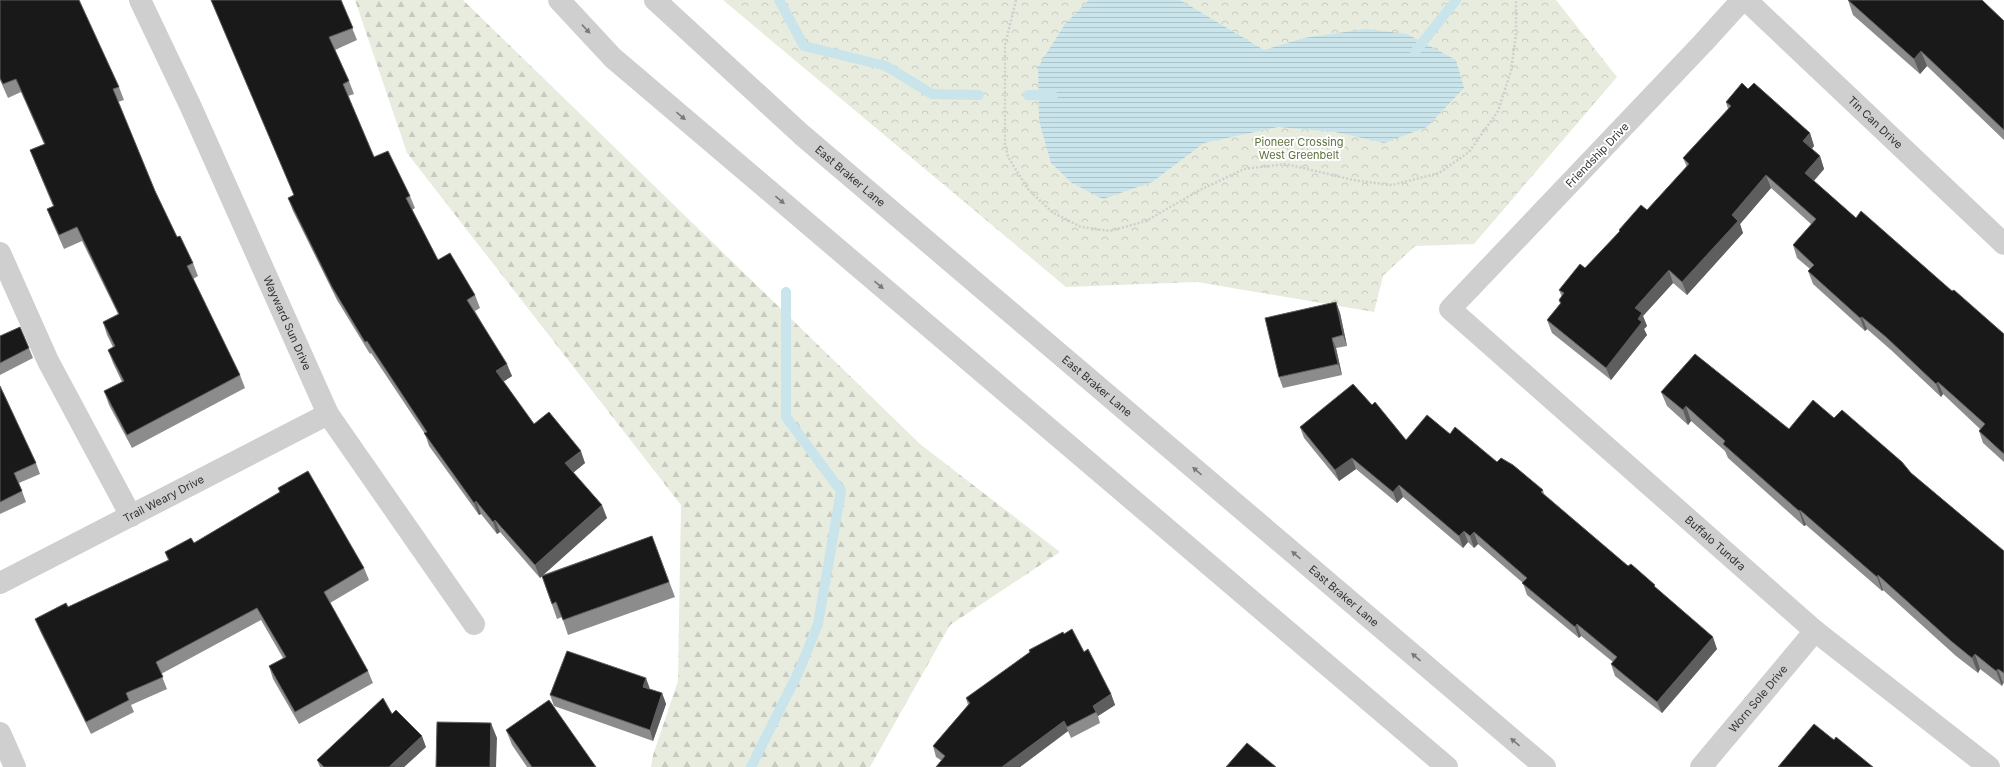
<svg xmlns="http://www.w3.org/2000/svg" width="2004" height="767" viewBox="0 0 2004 767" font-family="Inter,sans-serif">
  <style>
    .forest { fill: url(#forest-firs) }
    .park { fill: url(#park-crowns) }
    .water { fill: url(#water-rules) }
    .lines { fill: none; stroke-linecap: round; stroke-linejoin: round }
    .stream { stroke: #cae4ec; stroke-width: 10 }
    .path { stroke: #cfcfcf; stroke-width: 2.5; stroke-dasharray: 2 2; stroke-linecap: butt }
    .minor { stroke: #cfcfcf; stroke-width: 22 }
    .wall { fill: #8c8c8c }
    .shaded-wall { fill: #5e5e5e }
    .building { fill: #191919; stroke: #5e5e5e }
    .oneway { fill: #797979 }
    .labels { text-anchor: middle; stroke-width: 4; stroke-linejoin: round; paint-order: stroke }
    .street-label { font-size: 11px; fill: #323232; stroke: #fff }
    .park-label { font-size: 11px; fill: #5c703e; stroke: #fff }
  </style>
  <defs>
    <pattern id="forest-firs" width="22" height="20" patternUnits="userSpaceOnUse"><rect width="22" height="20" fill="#e7ecde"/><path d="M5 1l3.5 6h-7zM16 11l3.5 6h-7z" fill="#c7cbbf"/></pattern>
    <pattern id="park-crowns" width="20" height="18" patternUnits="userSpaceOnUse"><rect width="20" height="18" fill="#e7ecde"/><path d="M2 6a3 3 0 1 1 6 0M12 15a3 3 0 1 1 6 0" fill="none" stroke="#c7cbbf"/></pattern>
    <pattern id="water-rules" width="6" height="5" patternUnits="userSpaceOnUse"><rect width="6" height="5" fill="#cae4ec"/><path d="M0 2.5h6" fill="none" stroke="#aec4cb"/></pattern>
  </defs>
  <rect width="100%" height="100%" fill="#fff"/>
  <polygon class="forest" points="355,0 463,0 920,444 1060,552 950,625 870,767 651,767 653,755 678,681 681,505 407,153"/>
  <polygon class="park" points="723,0 1556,0 1617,77 1474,244 1415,246 1383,276 1374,312 1197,282 1066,287"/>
  <polygon class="water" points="1089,0 1180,0 1264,50 1304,38 1366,29 1407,34 1456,60 1464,88 1427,127 1384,143 1335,132 1278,127 1204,143 1152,182 1103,199 1072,183 1051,163 1039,121 1038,67 1065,24"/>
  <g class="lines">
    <g class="stream">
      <polyline points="779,0 804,46 886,66 932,94 979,95"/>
      <polyline points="1415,52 1456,0"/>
      <polyline points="1028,95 1053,96"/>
      <polyline points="751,767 799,671 818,624 841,491 786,417 786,292"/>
    </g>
    <polyline class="path" points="1016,0 1005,45 1005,144 1008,157 1028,189 1052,212 1081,227 1110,231 1146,221 1198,191 1244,169 1286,164 1353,180 1392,185 1439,173 1469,152 1498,111 1511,71 1516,34 1516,0"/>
    <g class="minor">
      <path id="s1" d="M140,0L190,105L328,414L474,624"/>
      <polyline points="559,0 613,58 1447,767"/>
      <path id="s2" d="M655,0L802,135L1545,767"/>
      <path id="s3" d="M1742,0L1703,43L1450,309L1815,631L1989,767"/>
      <path id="s4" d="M1746,0L2004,244"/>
      <polyline points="0,253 48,361 131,516"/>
      <path id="s5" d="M0,583L328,414"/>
      <polyline points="0,733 15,767"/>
      <path id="s6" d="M1701,767L1815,631"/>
    </g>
  </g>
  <g class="wall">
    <polygon points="0,0 119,87 124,100 118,102 155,191 177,237 193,263 198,276 193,279 240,375 245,388 132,448 109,405 104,391 122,382 113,363 108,350 113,347 107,335 103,322 118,314 82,241 64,249 52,222 47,209 53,206 35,163 30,150 44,144 21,92 8,98 0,80"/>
    <polygon points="211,0 341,0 357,40 335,50 349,81 354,94 348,96 374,157 410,196 415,208 412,210 438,260 475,295 480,308 475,311 512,376 503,382 534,424 585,463 573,473 607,518 542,575 652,536 675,597 568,635 562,617 557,619 542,576 540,578 500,532 497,534 481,514 479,515 429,446 425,434 371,353 370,354 337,300 293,211 288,198 294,195"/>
    <polygon points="1848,0 2004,21 2004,140 1927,66 1920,74 1853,15"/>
    <polygon points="1748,89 1810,133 1814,146 1812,149 1820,156 1824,169 1814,181 1856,218 1952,291 2004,334 2004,462 1983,443 1979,431 1980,429 1943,394 1941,397 1891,350 1867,329 1865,331 1813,284 1808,271 1810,269 1797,258 1793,245 1811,224 1771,188 1740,224 1743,233 1687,295 1673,283 1643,316 1647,326 1644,329 1647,335 1611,380 1552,333 1547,320 1560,304 1559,300 1562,297 1559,290 1585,268 1620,232 1619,230 1647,210 1687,167 1683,158 1728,109 1726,102"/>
    <polygon points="1336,302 1340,313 1347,346 1336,348 1342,375 1283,388 1279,377"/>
    <polygon points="0,336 29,348 33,358 0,375"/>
    <polygon points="0,386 36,463 40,474 19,483 26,502 0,514"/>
    <polygon points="1661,392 1789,429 1834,418 1911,473 2004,551 2004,684 2003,683 2002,686 1980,669 1978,673 1956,656 1883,590 1882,591 1806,525 1804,526 1728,458 1725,451 1691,421 1688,425 1667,406"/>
    <polygon points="1372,405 1406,440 1450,434 1543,490 1544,494 1628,566 1657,589 1717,649 1662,713 1615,676 1611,664 1613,662 1581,636 1579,638 1527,595 1523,583 1478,544 1474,548 1468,542 1463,548 1403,497 1397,503 1356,469 1339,481 1304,438 1300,427"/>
    <polygon points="278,488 364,568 369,580 330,603 368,671 373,683 299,724 273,679 269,666 283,658 261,620 161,674 167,689 131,705 134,712 91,734 40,631 35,619 68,607 168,560 165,552 194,543 280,492"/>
    <polygon points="1064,634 1084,652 1111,694 1115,705 1098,716 1100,723 1071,738 1068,731 1020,767 936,767 942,761 936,757 933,746 968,705 966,698"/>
    <polygon points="650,689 662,693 666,704 653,741 554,706 550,695"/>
    <polygon points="392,714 426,747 404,767 320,767 317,760"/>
    <polygon points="506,730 596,767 527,767 512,745"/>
  </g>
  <g class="shaded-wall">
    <polygon points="1921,51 1927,66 1920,74 1914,59"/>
    <polygon points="1810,133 1814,146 1807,154 1803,141"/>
    <polygon points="1820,156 1824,169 1809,186 1805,173"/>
    <polygon points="1766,175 1771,188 1740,224 1743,233 1687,295 1682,282 1732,215"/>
    <polygon points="1669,270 1673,283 1643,316 1647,326 1644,329 1647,335 1611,380 1606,368 1635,308"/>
    <polygon points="1336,302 1340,313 1347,346 1343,335"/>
    <polygon points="1862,317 1867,329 1865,331 1860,318"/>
    <polygon points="1332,338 1336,348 1342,375 1338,364"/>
    <polygon points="507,364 512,376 500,384 496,371"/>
    <polygon points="1938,382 1943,394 1941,397 1936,384"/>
    <polygon points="1686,406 1691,421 1688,425 1683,410"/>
    <polygon points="581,451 585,463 569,476 565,463"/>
    <polygon points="1352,458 1356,469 1339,481 1335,470"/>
    <polygon points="1399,485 1403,497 1397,503 1393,492"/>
    <polygon points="476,501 481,514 479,515 474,503"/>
    <polygon points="602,505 607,518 540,578 535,565"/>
    <polygon points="1800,510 1806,525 1804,526 1799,511"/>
    <polygon points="495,520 500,532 497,534 493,522"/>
    <polygon points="1464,531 1468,542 1463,548 1459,536"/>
    <polygon points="1474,532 1478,544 1474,548 1470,536"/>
    <polygon points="1878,575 1883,590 1882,591 1877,577"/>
    <polygon points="1577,624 1581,636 1579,638 1575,627"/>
    <polygon points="1713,637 1717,649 1662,713 1657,702"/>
    <polygon points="1975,654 1980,669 1978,673 1972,658"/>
    <polygon points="1998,669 2003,683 2002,686 1996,671"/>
    <polygon points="646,678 650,689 643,687"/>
    <polygon points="662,693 666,704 653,741 650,730"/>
    <polygon points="1111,694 1115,705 1098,716 1093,706"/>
    <polygon points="1064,721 1068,731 1020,767 1002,767"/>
    <polygon points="491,723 497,738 496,767 490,767"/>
    <polygon points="422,736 426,747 404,767 389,767"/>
  </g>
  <g class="building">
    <polygon points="0,0 79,0 119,87 113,89 155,191 177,237 180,236 193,263 187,266 240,375 127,435 104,391 124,381 108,350 115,346 103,322 119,314 77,227 59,235 47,209 54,206 30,150 45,144 16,79 3,84 0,78"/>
    <polygon points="211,0 341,0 353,28 329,37 349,81 343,84 374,157 388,151 410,196 406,198 438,260 450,253 475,295 467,300 507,364 496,371 534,424 549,412 581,451 565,463 602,505 535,565 495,520 493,522 476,501 474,503 424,433 427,432 367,341 365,342 332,287 288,198 294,195"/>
    <polygon points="1848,0 1982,0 2004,21 2004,130 1921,51 1914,59"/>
    <polygon points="1742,83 1748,89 1754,83 1810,133 1803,141 1820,156 1805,173 1856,218 1861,211 1952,291 1954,290 2004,334 2004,454 1979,431 1985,424 1938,382 1936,384 1886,337 1862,317 1860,318 1808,271 1814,265 1793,245 1816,219 1766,175 1732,215 1738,221 1682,282 1669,270 1635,308 1642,313 1638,319 1642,322 1606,368 1547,320 1561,303 1559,300 1564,293 1559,290 1580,264 1585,268 1620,231 1619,230 1641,205 1647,210 1689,164 1683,158 1731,106 1726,102"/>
    <polygon points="1336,302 1343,335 1332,338 1338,364 1279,377 1265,318"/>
    <polygon points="20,327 29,348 0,363 0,336"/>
    <polygon points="1695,354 1789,429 1813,400 1834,418 1842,410 1902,462 1911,473 2004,551 2004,673 1998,669 1996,671 1975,654 1972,658 1951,641 1878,575 1877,577 1800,510 1799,511 1723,444 1725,441 1686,406 1683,410 1661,392"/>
    <polygon points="1353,384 1372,405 1375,402 1406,440 1427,415 1450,434 1455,427 1497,462 1501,458 1513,465 1543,490 1541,492 1628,566 1631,564 1655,585 1654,586 1713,637 1657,702 1611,664 1617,657 1577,624 1575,627 1522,583 1527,578 1474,532 1470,536 1464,531 1459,536 1399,485 1393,492 1352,458 1335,470 1300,427"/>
    <polygon points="0,386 36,463 14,473 22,491 0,502"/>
    <polygon points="308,471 364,568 324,592 368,671 295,712 269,666 286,657 257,608 156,662 163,677 126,693 129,700 86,722 35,619 66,603 68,607 169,560 165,552 191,538 194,543 280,492 278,488"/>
    <polygon points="652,536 669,582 563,620 556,602 552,604 542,576"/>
    <polygon points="1072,629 1084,652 1088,649 1111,694 1093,706 1096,712 1067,727 1064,721 1002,767 936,767 945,756 933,746 970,703 966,698 1030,652 1029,650 1063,632 1064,634"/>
    <polygon points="567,651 646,678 643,687 662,693 650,730 550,695"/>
    <polygon points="383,698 392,714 396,710 422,736 389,767 324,767 317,760"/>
    <polygon points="549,700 596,767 532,767 506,730"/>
    <polygon points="437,722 491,723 490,767 436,767"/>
    <polygon points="1814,724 1834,740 1836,737 1873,767 1778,767"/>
    <polygon points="1247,743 1276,767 1226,767"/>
  </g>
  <defs><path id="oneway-solid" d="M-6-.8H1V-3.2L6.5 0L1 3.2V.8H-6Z"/></defs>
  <g class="oneway">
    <use href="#oneway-solid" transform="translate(586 29) rotate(47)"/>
    <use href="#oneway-solid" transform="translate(681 116) rotate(40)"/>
    <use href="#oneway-solid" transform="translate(780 200) rotate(40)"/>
    <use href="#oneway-solid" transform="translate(879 285) rotate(40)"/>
    <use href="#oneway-solid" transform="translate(1197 471) rotate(-140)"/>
    <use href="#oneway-solid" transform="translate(1296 555) rotate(-140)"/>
    <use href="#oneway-solid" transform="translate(1416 657) rotate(-140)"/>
    <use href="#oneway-solid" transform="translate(1515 742) rotate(-140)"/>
  </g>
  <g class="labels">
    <g class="street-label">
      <text dy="4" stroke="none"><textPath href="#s4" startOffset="178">Tin Can Drive</textPath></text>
      <text transform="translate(1597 155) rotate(-46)" y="4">Friendship Drive</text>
      <text dy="4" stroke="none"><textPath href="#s2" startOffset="263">East Braker Lane</textPath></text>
      <text dy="4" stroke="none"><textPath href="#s1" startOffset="355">Wayward Sun Drive</textPath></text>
      <text dy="4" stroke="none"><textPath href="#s2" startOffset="587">East Braker Lane</textPath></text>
      <text dy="4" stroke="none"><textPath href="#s5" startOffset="184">Trail Weary Drive</textPath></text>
      <text dy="4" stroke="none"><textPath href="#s3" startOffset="779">Buffalo Tundra</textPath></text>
      <text dy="4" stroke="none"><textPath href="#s2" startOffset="911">East Braker Lane</textPath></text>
      <text dy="4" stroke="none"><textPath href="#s6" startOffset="89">Worn Sole Drive</textPath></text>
    </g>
    <g class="park-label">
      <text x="1299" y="146">Pioneer Crossing<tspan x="1299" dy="13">West Greenbelt</tspan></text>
    </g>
  </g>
</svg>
